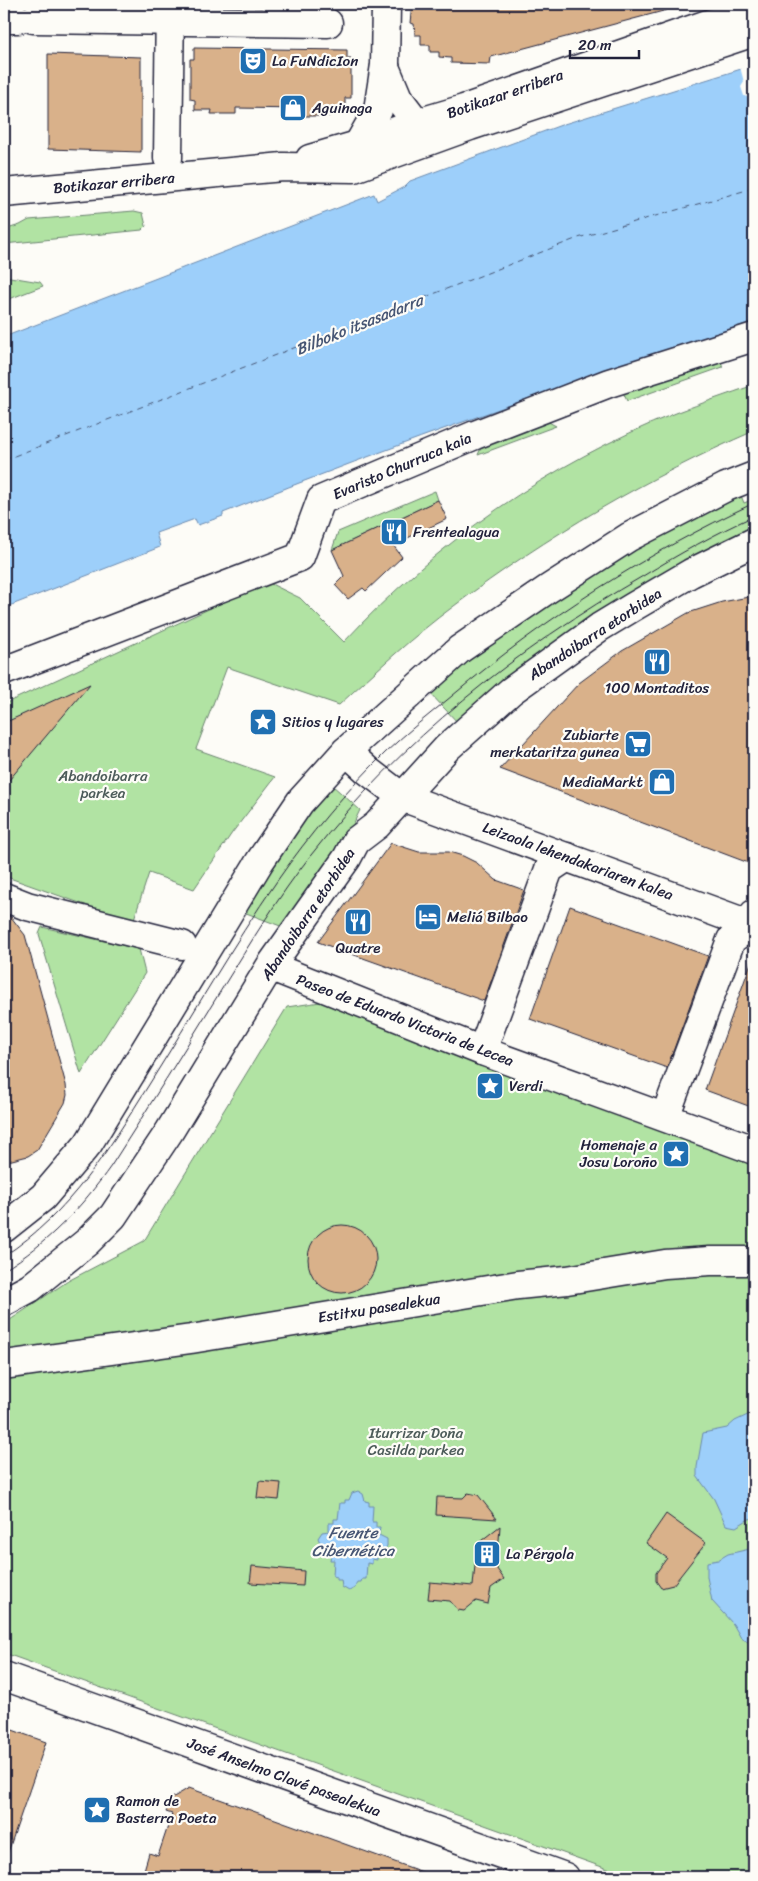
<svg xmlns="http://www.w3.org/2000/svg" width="758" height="1881" viewBox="0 0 758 1881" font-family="Sriracha,sans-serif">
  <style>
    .green { fill: #b1e3a3; stroke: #6a826f }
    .water { fill: #9dcffa; stroke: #6c8aae }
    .pier { fill: #fdfcf7 }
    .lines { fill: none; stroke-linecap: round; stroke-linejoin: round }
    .ferry { stroke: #475674; stroke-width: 1; stroke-dasharray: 6 5; stroke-linecap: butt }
    .building { fill: #d9b18a; stroke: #22223b }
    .minor-casing { stroke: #22223b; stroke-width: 31 }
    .minor { stroke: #fdfcf7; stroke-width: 28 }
    .tram { stroke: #22223b; stroke-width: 1 }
    .labels { text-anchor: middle; stroke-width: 4.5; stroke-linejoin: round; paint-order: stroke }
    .poi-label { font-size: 15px; fill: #22223b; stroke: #fdfcf7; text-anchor: start }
    .street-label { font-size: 15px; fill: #22223b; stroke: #fdfcf7 }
    .park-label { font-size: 15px; fill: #4d5c5a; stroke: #fdfcf7 }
    .water-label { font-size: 16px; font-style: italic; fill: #475674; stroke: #fdfcf7 }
  </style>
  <rect width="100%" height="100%" fill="#fdfcf7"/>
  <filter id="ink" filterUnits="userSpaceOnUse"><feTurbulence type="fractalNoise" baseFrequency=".02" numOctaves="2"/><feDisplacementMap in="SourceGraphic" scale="10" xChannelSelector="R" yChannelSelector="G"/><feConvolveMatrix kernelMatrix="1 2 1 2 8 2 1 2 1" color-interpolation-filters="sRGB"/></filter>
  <g filter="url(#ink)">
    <g class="green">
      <polygon points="134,211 143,213 146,226 142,230 4,244 4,230 20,225 29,220"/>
      <polygon points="4,276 40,282 43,286 4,301"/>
      <polygon points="719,357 723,367 627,401 622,390"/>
      <path d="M754,385V431C648,477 547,536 454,606C413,636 376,671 339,705L227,667L196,749L275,777L232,833L194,889L149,873L133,922L4,876V704L267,582L300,598L344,642C436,543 550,463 676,413C702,403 728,394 754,385Z"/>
      <polygon points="543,419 556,426 478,455 484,440"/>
      <polygon points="435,491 438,500 332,550 338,532"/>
      <polygon points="740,493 744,503 754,499 754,533 459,724 429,692 489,644 632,547"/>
      <polygon points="332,785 360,810 349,833 283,927 241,911 304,808"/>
      <polygon points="42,927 139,949 145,973 81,1074 39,934"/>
      <polygon points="327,1001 754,1159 754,1877 630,1877 4,1653 4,1324 68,1281 144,1241 287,1007"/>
    </g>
    <g class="water">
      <path d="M754,65V321C576,381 397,443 223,513V516L198,525L195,519L156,533L160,547L4,608V337L374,194L377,201L404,187L410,181L564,124Z"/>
      <polygon points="754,1412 754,1518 749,1519 736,1527 726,1525 714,1499 697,1476 697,1467 703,1433 727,1428 735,1421"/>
      <polygon points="358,1491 363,1494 365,1501 369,1502 369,1506 373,1506 372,1522 376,1522 376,1527 380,1527 379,1535 387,1539 387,1546 384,1551 377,1551 377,1560 372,1559 372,1564 367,1563 366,1579 362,1579 361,1582 357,1582 355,1588 349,1591 342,1587 341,1580 337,1580 337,1577 333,1576 334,1560 330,1560 331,1555 327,1555 327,1547 321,1545 318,1538 322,1532 329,1531 329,1523 334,1523 334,1519 338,1519 340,1503 345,1503 345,1500 349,1500 352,1493"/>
      <polygon points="754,1548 754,1645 741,1638 733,1624 712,1601 707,1577 707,1562 718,1560 728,1554"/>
    </g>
    <polygon class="pier" points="754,63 754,109 750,98 744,96 741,87 744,82 740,67"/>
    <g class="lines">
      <polyline class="ferry" points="4,460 578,238 754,188"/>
    </g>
    <g class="building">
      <polygon points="412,4 666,4 667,10 491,57 490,64 451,63 451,58 439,57 439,52 430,52 430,45 421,45 421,35 415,35 414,24 410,23"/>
      <polygon points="194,48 347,50 347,59 351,59 351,98 345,98 345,111 330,111 330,116 302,116 302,109 236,108 236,114 211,114 212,110 195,110 195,100 190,99 190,59 194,59"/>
      <polygon points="48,54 141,57 141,152 48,149"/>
      <polygon points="438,500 447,519 393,545 402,557 366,591 363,588 348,599 335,585 344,576 332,550"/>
      <polygon points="754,596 754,865 500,769 579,683 622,651 688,613 722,602"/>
      <polygon points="90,684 4,786 4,723"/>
      <polygon points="391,843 419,852 449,852 463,856 477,863 496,880 524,890 484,1001 318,942"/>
      <polygon points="570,906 708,956 667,1068 530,1019"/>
      <polygon points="4,914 11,917 25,935 66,1085 67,1095 65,1103 37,1150 28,1156 4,1162"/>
      <polygon points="752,960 754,960 754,1108 705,1090"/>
      <circle cx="342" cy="1259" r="34"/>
      <polygon points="259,1481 281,1483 279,1500 257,1498"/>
      <polygon points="468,1493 478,1495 497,1519 436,1515 437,1497 463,1498"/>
      <polygon points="666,1514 706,1543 673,1585 661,1588 656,1581 656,1573 667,1558 646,1543"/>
      <polygon points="500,1526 497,1569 504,1579 491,1588 488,1604 476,1601 464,1611 458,1610 450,1601 428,1599 430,1582 473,1586 477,1544"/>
      <polygon points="252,1566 304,1571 303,1586 250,1583"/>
      <polygon points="4,1727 46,1742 7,1855 4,1855"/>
      <polygon points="189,1788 428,1874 427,1877 142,1877 149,1853 158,1856 172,1814 166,1812 172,1798"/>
    </g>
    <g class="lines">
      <g class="minor-casing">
        <g id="minor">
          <polyline points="4,19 18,19"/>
          <polyline points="33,19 328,23"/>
          <polyline points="385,67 398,98 417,123 434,124"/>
          <polyline points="358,145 378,110 385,65 386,4"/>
          <polyline points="168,158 170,4"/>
          <polyline points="310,159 358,145 417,123 464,109 705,25 754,10"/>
          <polyline points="4,193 283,167 354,168 470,126 754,32"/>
          <polyline points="4,671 300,557 321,500 475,435 609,383 754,337"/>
          <polyline points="346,751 368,771 402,797 754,926"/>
          <polyline points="4,897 27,906 182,945"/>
          <polyline points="282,971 482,1051 754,1150"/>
          <polyline points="482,1051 549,869 567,857"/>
          <polyline points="665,1117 731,940 751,925 754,914"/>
          <polyline points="4,1228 43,1197 88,1144 260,861 300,802 346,751 460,649 548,589 629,537 726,487 754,476"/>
          <polyline points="4,1302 30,1288 87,1242 113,1216 169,1132 271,965 347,858 356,841 377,825 447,748 511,691 600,627 633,607 691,573 754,542"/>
          <polyline points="4,1365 191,1339 518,1285 567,1280 665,1264 710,1261 754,1261"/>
          <polyline points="4,1676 565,1877"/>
        </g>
      </g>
      <use href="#minor" class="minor"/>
      <g class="tram">
        <path d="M4,1256C71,1212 108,1150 150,1083C192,1016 232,946 277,881C309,835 346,791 386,752C407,732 430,714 452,696C545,618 645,554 754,503"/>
        <path d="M4,1270C47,1244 82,1207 111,1166C149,1107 186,1047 223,987C251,942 278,897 311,855C401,740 517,649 643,576C679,554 716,533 754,516"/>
      </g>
    </g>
  </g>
  <defs>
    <g id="theatre-square" transform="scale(1.4375)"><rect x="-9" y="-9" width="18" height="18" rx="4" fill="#1f6fb2" stroke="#fdfcf7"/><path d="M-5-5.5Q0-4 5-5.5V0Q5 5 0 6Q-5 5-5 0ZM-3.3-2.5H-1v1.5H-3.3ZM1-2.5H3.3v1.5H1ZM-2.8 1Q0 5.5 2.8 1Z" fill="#fff"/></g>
    <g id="shop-square" transform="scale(1.4375)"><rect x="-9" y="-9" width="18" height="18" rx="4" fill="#1f6fb2" stroke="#fdfcf7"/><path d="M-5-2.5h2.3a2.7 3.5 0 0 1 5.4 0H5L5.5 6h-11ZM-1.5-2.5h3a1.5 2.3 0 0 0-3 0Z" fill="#fff"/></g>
    <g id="restaurant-square" transform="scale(1.4375)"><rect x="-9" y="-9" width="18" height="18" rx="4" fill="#1f6fb2" stroke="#fdfcf7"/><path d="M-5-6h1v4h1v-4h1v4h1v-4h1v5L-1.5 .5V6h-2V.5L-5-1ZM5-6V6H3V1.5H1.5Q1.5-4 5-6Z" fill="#fff"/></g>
    <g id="sight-square" transform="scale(1.4375)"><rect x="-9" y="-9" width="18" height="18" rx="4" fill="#1f6fb2" stroke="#fdfcf7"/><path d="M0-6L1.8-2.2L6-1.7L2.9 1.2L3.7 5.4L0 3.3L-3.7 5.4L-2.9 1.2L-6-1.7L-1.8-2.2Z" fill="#fff"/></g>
    <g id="supermarket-square" transform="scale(1.4375)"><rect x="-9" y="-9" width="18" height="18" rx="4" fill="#1f6fb2" stroke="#fdfcf7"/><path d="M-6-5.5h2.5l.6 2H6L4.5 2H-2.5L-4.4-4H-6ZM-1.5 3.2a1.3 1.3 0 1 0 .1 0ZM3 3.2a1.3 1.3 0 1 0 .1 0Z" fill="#fff"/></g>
    <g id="hotel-square" transform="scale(1.4375)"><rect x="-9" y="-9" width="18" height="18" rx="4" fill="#1f6fb2" stroke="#fdfcf7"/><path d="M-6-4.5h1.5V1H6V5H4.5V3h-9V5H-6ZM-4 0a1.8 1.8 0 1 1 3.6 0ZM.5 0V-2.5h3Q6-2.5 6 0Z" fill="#fff"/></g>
    <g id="building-square" transform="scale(1.4375)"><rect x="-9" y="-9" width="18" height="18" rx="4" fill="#1f6fb2" stroke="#fdfcf7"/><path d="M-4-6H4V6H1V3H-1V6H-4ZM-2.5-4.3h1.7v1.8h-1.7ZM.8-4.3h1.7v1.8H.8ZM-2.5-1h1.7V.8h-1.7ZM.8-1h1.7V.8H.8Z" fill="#fff"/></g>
  </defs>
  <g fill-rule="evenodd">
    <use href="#theatre-square" x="253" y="61"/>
    <use href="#shop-square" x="293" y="108"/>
    <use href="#restaurant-square" x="394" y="532"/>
    <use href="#restaurant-square" x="657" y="662"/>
    <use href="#sight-square" x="263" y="722"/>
    <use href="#supermarket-square" x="638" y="744"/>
    <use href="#shop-square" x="662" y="782"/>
    <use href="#hotel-square" x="428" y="917"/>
    <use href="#restaurant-square" x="358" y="922"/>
    <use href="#sight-square" x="490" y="1086"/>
    <use href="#sight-square" x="676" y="1154"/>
    <use href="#building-square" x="487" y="1554"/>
    <use href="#sight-square" x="97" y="1810"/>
  </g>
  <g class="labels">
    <g class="poi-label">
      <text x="272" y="66">La FuNdicIon</text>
      <text x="312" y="113">Aguinaga</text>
      <text x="413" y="537">Frentealagua</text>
      <text x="657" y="693" text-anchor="middle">100 Montaditos</text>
      <text x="282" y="727">Sitios y lugares</text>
      <text x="619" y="740" text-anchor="end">Zubiarte<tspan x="619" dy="17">merkataritza gunea</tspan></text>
      <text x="643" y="787" text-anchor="end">MediaMarkt</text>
      <text x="447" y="922">Meliá Bilbao</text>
      <text x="358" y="953" text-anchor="middle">Quatre</text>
      <text x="509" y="1091">Verdi</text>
      <text x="657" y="1150" text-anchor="end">Homenaje a<tspan x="657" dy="17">Josu Loroño</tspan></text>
      <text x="506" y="1559">La Pérgola</text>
      <text x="116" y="1806">Ramon de<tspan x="116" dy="17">Basterra Poeta</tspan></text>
    </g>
    <g class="street-label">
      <text transform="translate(505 94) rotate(-19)" y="5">Botikazar erribera</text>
      <text transform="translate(114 183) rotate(-5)" y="5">Botikazar erribera</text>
      <text transform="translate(402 466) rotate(-23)" y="5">Evaristo Churruca kaia</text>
      <text transform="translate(595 634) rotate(-33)" y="5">Abandoibarra etorbidea</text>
      <text transform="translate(578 861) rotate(20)" y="5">Leizaola lehendakariaren kalea</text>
      <text transform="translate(308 914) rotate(-56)" y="5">Abandoibarra etorbidea</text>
      <text transform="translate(405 1020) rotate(21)" y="5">Paseo de Eduardo Victoria de Lecea</text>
      <text transform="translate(379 1308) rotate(-9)" y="5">Estitxu pasealekua</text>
      <text transform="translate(284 1777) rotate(20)" y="5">José Anselmo Clavé pasealekua</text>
    </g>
    <g class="park-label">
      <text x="103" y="781">Abandoibarra<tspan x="103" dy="17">parkea</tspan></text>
      <text x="416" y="1438">Iturrizar Doña<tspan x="416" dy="17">Casilda parkea</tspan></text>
    </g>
    <g class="water-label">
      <text transform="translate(359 324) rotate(-22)" y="6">Bilboko itsasadarra</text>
      <text x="353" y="1538">Fuente<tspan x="353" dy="18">Cibernética</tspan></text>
    </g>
  </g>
  <rect width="758" height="1881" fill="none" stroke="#fdfcf7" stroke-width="20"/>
  <rect x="10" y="10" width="738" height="1861" fill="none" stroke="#22223b" stroke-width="2" filter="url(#ink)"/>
  <path d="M570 50v8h69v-8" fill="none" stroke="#22223b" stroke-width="2.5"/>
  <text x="578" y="50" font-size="15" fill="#22223b" stroke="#fdfcf7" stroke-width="4" paint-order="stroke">20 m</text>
</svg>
